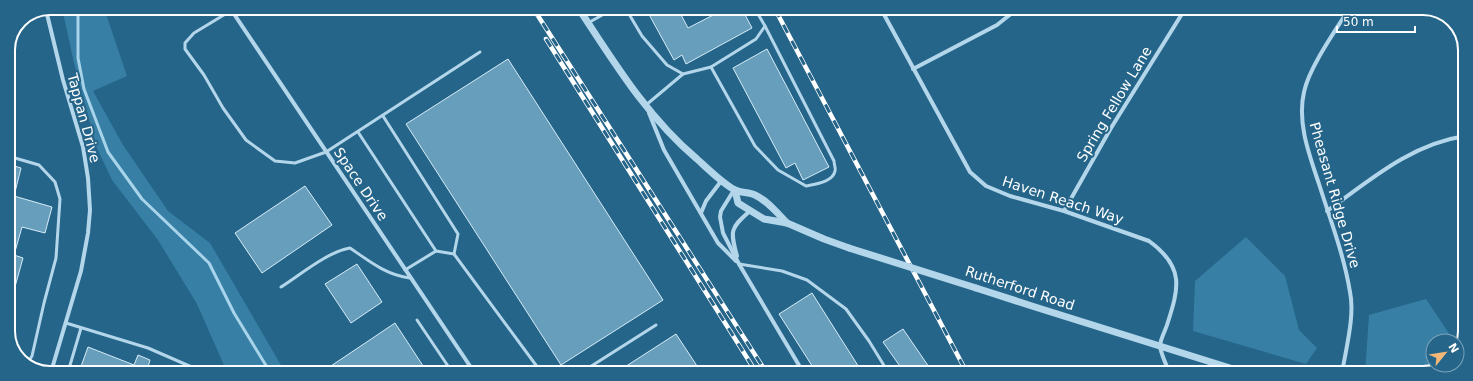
<svg xmlns="http://www.w3.org/2000/svg" width="1473" height="381" viewBox="0 0 1473 381" font-family="'DejaVu Sans',sans-serif">
  <style>
    .green { fill: #377fa4 }
    .lines { fill: none; stroke-linecap: round; stroke-linejoin: round }
    .stream { stroke: #a7d4ea; stroke-width: 3 }
    .building { fill: #669ebb; stroke: #d7ecf7 }
    .service { stroke: #b3d6ea; stroke-width: 3 }
    .minor { stroke: #b3d6ea; stroke-width: 4 }
    .tertiary { stroke: #b3d6ea; stroke-width: 7 }
    .rail-casing { stroke: #fff; stroke-width: 4.5 }
    .rail { stroke: #25658a; stroke-width: 3; stroke-dasharray: 9; stroke-linecap: butt }
    .tertiary-bridge { stroke: #b3d6ea; stroke-width: 7 }
    .labels { text-anchor: middle; stroke-width: 4; stroke-linejoin: round; paint-order: stroke }
    .street-label { font-size: 14px; fill: #fff; stroke: #25658a }
    .rim { fill: none; stroke: #fff; stroke-width: 2 }
  </style>
  <rect width="100%" height="100%" fill="#25658a"/>
  <g class="green">
    <polygon points="62,8 104,8 127,76 93,91 123,145 168,211 210,243 285,372 227,372 197,304 158,240 112,180 97,148 74,63"/>
    <polygon points="1246,237 1285,276 1299,330 1317,348 1306,364 1193,331 1195,281"/>
    <polygon points="1426,299 1454,341 1433,341 1433,365 1446,365 1423,373 1365,373 1369,315"/>
  </g>
  <g class="lines">
    <polyline class="stream" points="76,8 78,16 78,58 84,89 108,152 142,199 209,263 234,313 270,372"/>
  </g>
  <g class="building">
    <polygon points="646,9 678,9 688,28 725,9 742,9 752,28 686,64 682,55 674,60"/>
    <polygon points="767,49 829,167 803,180 795,163 786,168 733,68"/>
    <polygon points="508,59 663,300 561,365 406,124"/>
    <polygon points="8,164 21,168 14,196 52,207 45,233 22,227 14,255 23,258 11,301 8,301"/>
    <polygon points="305,186 332,225 262,273 235,233"/>
    <polygon points="357,264 382,302 351,323 325,284"/>
    <polygon points="812,293 862,372 816,372 779,314"/>
    <polygon points="395,323 427,372 322,372"/>
    <polygon points="903,329 929,367 921,372 904,372 883,342"/>
    <polygon points="676,334 701,372 617,372"/>
    <polygon points="88,347 134,365 138,355 150,360 147,370 150,372 79,372"/>
  </g>
  <g class="lines">
    <g class="service">
      <polyline points="626,9 642,36 667,65 683,74 646,105"/>
      <polyline points="232,10 194,33 185,43 185,49 204,75 223,108 246,140 275,161 295,163 326,152 480,52"/>
      <polyline points="588,23 613,9"/>
      <polyline points="711,67 756,39 765,26 755,9"/>
      <path d="M683,74L711,67L755,146L778,170L806,186C815,184 833,182 835,171C836,169 834,164 834,161L765,26"/>
      <polyline points="383,116 458,234 454,254"/>
      <polyline points="358,132 436,251"/>
      <polyline points="8,156 39,165 55,182 60,199 56,258 44,303 32,356 27,364"/>
      <polyline points="739,264 782,271 807,280 846,309 869,341 888,372"/>
      <polyline points="405,270 436,251 454,254 541,372"/>
      <path d="M281,287C300,275 327,252 350,248C369,261 386,275 410,278"/>
      <polyline points="417,320 452,372"/>
      <polyline points="66,323 148,348 194,368 196,372"/>
      <polyline points="68,372 81,328"/>
      <polyline points="582,372 656,325"/>
    </g>
    <g class="minor">
      <polyline points="230,8 474,372"/>
      <path d="M881,9L970,172L986,186L1010,196L1064,211L1149,241C1185,267 1179,288 1167,325C1165,331 1160,340 1160,346C1161,355 1167,365 1169,373"/>
      <polyline points="46,10 63,80 83,147 88,178 90,210 88,233 81,271 51,372"/>
      <polyline points="913,69 997,25 1017,9"/>
      <polyline points="649,113 664,150 718,243 736,261"/>
      <polyline points="734,190 721,211 720,217 723,233 739,264 803,372"/>
      <polyline points="1064,211 1111,128 1185,9"/>
      <path d="M1327,211C1370,180 1411,144 1465,136"/>
      <polyline points="701,213 706,201 722,180"/>
      <path d="M737,256C730,231 730,228 750,211"/>
      <path d="M1342,373C1346,348 1355,316 1350,292C1344,255 1330,219 1319,184C1309,154 1297,123 1304,92C1309,68 1335,31 1349,9"/>
    </g>
    <g class="tertiary">
      <path d="M579,9C614,62 647,117 697,159C707,168 723,184 735,190C741,193 749,192 755,195C768,201 777,213 787,223"/>
      <polyline points="735,190 738,203 764,219 787,223 824,239 849,248"/>
      <polyline points="976,288 1035,307 1246,373"/>
    </g>
    <g class="rail-casing">
      <g id="rail">
        <polyline points="533,8 766,372"/>
        <polyline points="775,9 967,373"/>
        <polyline points="546,39 756,372"/>
      </g>
    </g>
    <use href="#rail" class="rail"/>
    <polyline class="tertiary-bridge" points="849,248 976,288"/>
  </g>
  <g class="labels">
    <g class="street-label">
      <text transform="translate(1114 104) rotate(-59)" y="5">Spring Fellow Lane</text>
      <text transform="translate(84 118) rotate(75)" y="5">Tappan Drive</text>
      <text transform="translate(361 184) rotate(56)" y="5">Space Drive</text>
      <text transform="translate(1335 195) rotate(74)" y="5">Pheasant Ridge Drive</text>
      <text transform="translate(1063 200) rotate(18)" y="5">Haven Reach Way</text>
      <text transform="translate(1020 288) rotate(18)" y="5">Rutherford Road</text>
    </g>
  </g>
  <path d="M0 0H1473V381H0ZM50 15H1423A35 35 0 0 1 1458 50V331A35 35 0 0 1 1423 366H50A35 35 0 0 1 15 331V50A35 35 0 0 1 50 15Z" fill="#25658a" fill-rule="evenodd"/>
  <path class="rim" d="M50 15H1423A35 35 0 0 1 1458 50V331A35 35 0 0 1 1423 366H50A35 35 0 0 1 15 331V50A35 35 0 0 1 50 15Z"/>
  <g transform="translate(1445 353) rotate(60)"><circle r="19" fill="#25658a" stroke="#7ca3b9"/>
  <path d="M0-3L7 15L0 10L-7 15Z" fill="#f3b777"/>
  <text y="-6" font-size="11" font-weight="bold" text-anchor="middle" fill="#ffffff">N</text>
  </g>
  <path d="M1337 26v6h78v-6" fill="none" stroke="#ffffff" stroke-width="2"/>
  <text x="1343" y="26" font-size="12" fill="#ffffff" stroke="#25658a" stroke-width="3" paint-order="stroke">50 m</text>
</svg>
